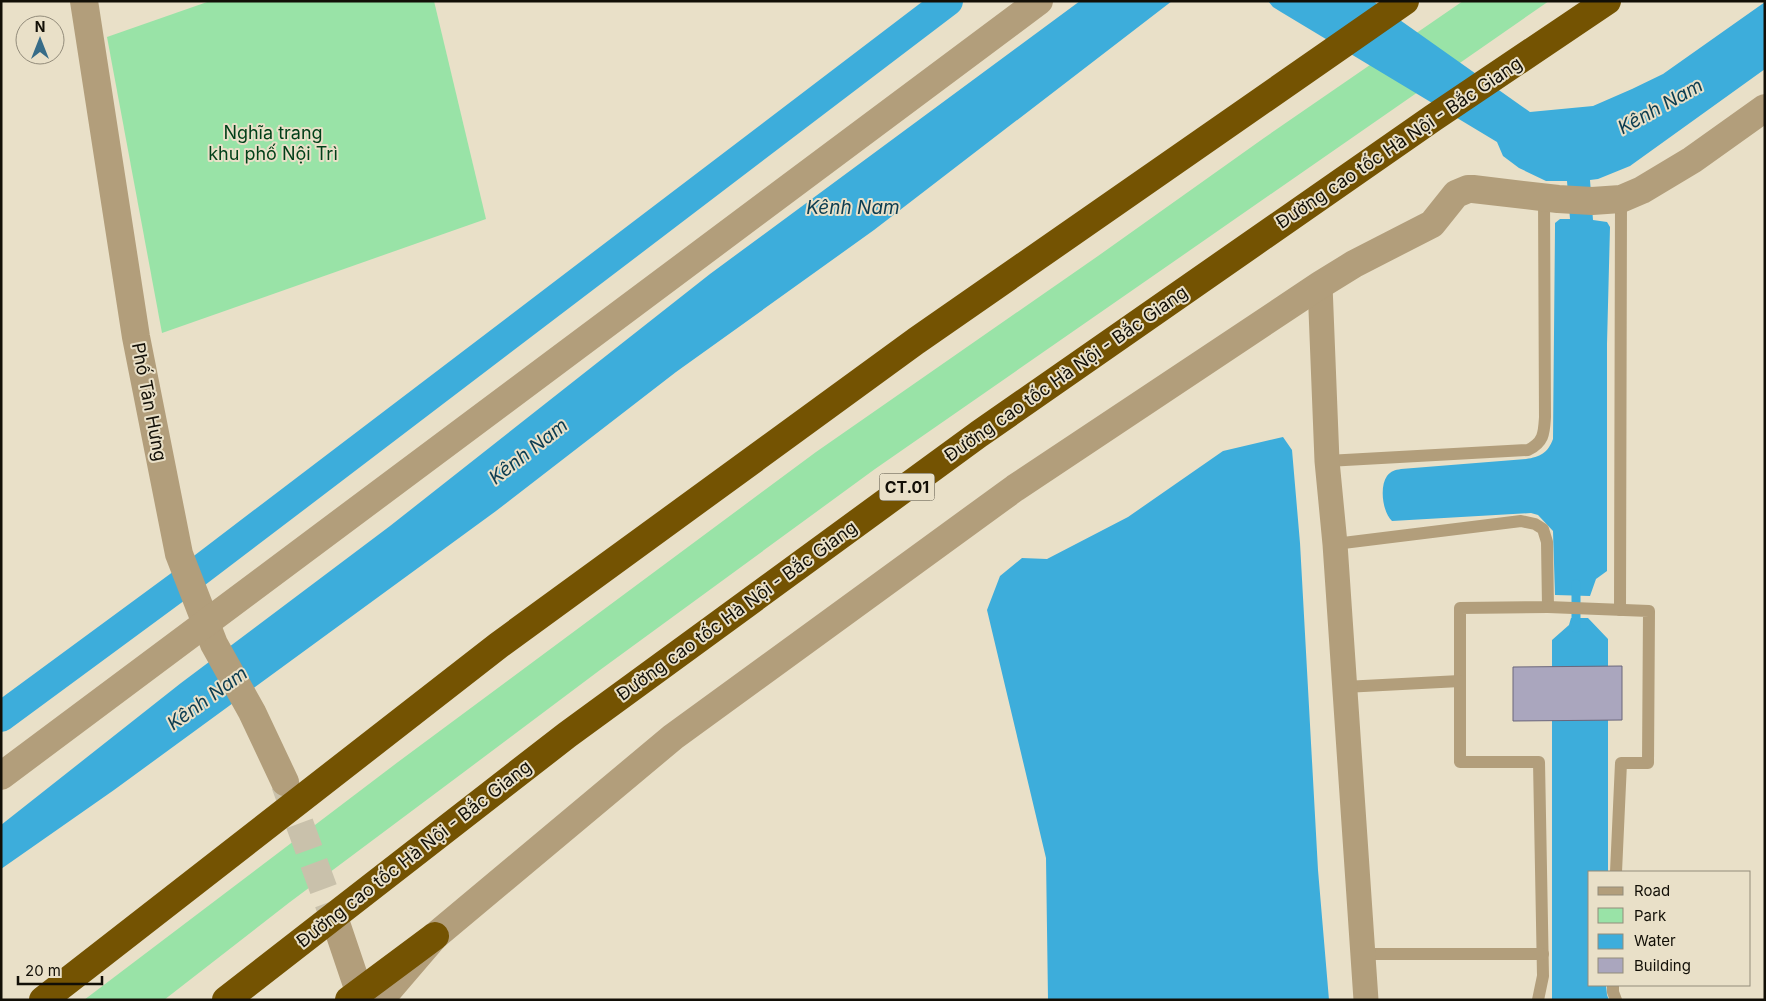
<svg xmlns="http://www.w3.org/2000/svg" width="1766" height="1001" viewBox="0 0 1766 1001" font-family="Inter,sans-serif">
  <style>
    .green { fill: #99e3a7 }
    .water { fill: #3daddb }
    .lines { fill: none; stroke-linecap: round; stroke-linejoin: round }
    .stream { stroke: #3daddb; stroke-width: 9 }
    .canal { stroke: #3daddb; stroke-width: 30 }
    .building { fill: #aaa6be; stroke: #6a667b }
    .tertiary-tunnel { stroke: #c9c1ab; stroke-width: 28; stroke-dasharray: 28 14; stroke-linecap: butt }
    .service { stroke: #b29e7b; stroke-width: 12 }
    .minor { stroke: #b29e7b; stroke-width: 25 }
    .tertiary { stroke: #b29e7b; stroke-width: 28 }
    .motorway { stroke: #745302; stroke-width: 28 }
    .labels { text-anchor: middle; stroke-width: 4; stroke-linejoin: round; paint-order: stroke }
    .shield { fill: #e9e0c8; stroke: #524e41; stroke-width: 1 }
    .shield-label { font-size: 16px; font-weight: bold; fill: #120f07 }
    .park-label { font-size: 18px; fill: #003f18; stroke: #e9e0c8 }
    .street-label { font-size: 18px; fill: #120f07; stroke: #e9e0c8 }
    .water-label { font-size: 19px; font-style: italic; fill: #0c3c50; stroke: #e9e0c8 }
  </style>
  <rect width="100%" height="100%" fill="#e9e0c8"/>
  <g class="green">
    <polygon points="210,1 434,1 486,219 162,333 107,37"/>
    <polygon points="1463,1 1549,1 875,469 600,670 464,772 290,902 164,1000 84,1000 398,762 816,452 1098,256 1264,138"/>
  </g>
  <g class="water">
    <polygon points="1080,1 1172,1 874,230 676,372 496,511 114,790 1,869 1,825 181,683 390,526 710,274"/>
    <path d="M1268,1H1373L1530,112L1593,106L1632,89L1663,74L1765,2V69L1630,166L1598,179L1590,180L1593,220L1607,222L1610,227L1607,344V571L1596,579L1590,596L1555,595L1553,531L1538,515L1531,513L1392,521C1383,513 1379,487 1387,476C1391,471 1395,470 1401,469L1526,459C1540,457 1548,453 1553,439L1555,228V223L1560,219H1570L1567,181H1546L1519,168L1503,156L1497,142L1281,12L1273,7Z"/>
    <polygon points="1283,437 1292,450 1300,543 1318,870 1329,1000 1048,1000 1046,858 987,610 1000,576 1022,558 1047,559 1128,517 1223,451"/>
    <polygon points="1571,618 1588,618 1608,639 1608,872 1590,872 1590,985 1606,985 1607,995 1609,1000 1552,1000 1552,640 1569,625"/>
  </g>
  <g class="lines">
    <polyline class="stream" points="1576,584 1576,628"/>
    <polyline class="canal" points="1,717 183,583 948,1"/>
  </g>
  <polygon class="building" points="1622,666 1622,720 1513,721 1513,667"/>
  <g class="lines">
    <polyline class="tertiary-tunnel" points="285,784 337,926"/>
    <g class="service">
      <path d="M1327,461L1528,450C1544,442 1544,433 1545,417L1544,197"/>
      <polyline points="1335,544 1521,521 1535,524 1543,529 1547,542 1548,607 1460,608 1460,762 1539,762 1543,976 1538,1000"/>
      <polyline points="1548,607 1649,611 1648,763 1621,763 1616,872"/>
      <polyline points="1620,610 1621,199"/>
      <polyline points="1344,687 1460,681"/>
      <polyline points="1363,954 1543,954"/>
      <polyline points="1613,985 1613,992 1616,1000"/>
    </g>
    <polyline class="minor" points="1320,285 1327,461 1335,544 1366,1000"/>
    <g class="tertiary">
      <polyline points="84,1 136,337 179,554 214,644 252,712 285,782"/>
      <polyline points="1,776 1039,1"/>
      <polyline points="337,926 362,1000"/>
      <polyline points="380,1000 435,936 673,737 1015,488 1320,285 1354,264 1432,224 1456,194 1468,189 1473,189 1558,199 1592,201 1621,199 1642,190 1692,160 1765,108"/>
    </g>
    <g class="motorway">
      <polyline points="43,1000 499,645 916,341 1405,1"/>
      <polyline points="226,1000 567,735 979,434 1433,118 1607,1"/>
      <polyline points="349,1000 435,936"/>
    </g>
  </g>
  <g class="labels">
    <rect class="shield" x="879.5" y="473.5" width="55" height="27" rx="4"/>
    <g class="shield-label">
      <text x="907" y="493">CT.01</text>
    </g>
    <g class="park-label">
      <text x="273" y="139">Nghĩa trang<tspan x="273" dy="21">khu phố Nội Trì</tspan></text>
    </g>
    <g class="street-label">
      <text transform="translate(1399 143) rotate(-34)" y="6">Đường cao tốc Hà Nội - Bắc Giang</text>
      <text transform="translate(1066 374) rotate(-35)" y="6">Đường cao tốc Hà Nội - Bắc Giang</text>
      <text transform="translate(149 402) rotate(79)" y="6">Phố Tân Hưng</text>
      <text transform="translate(737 611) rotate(-36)" y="6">Đường cao tốc Hà Nội - Bắc Giang</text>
      <text transform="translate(414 854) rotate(-38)" y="6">Đường cao tốc Hà Nội - Bắc Giang</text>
    </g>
    <g class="water-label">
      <text transform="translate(1660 106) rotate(-29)" y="7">Kênh Nam</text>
      <text x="853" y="214">Kênh Nam</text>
      <text transform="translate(528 451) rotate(-38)" y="7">Kênh Nam</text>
      <text transform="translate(207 698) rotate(-36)" y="7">Kênh Nam</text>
    </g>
  </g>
  <rect width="1766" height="1001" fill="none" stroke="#120f07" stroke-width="5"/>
  <rect x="1588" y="871" width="162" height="115" fill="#e9e0c8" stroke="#938c7b"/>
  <rect x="1598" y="887" width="25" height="8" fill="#b29e7b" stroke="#938c7b"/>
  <text x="1634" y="896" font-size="15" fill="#120f07">Road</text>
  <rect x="1598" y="908" width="25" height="15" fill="#99e3a7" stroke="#938c7b"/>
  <text x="1634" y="921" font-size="15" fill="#120f07">Park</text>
  <rect x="1598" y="934" width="25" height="15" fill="#3daddb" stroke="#938c7b"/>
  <text x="1634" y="946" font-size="15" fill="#120f07">Water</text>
  <rect x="1598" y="958" width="25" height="15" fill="#aaa6be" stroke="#938c7b"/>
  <text x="1634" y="971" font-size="15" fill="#120f07">Building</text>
  <g transform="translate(40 40)"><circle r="24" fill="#e9e0c8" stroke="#938c7b"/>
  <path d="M0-4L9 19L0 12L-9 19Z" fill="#376c88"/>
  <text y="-8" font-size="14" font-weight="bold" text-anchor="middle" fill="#120f07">N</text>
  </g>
  <path d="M18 976v8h84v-8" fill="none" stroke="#120f07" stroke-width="2.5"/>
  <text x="25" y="976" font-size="15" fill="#120f07" stroke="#e9e0c8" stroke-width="4" paint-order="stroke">20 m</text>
</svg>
